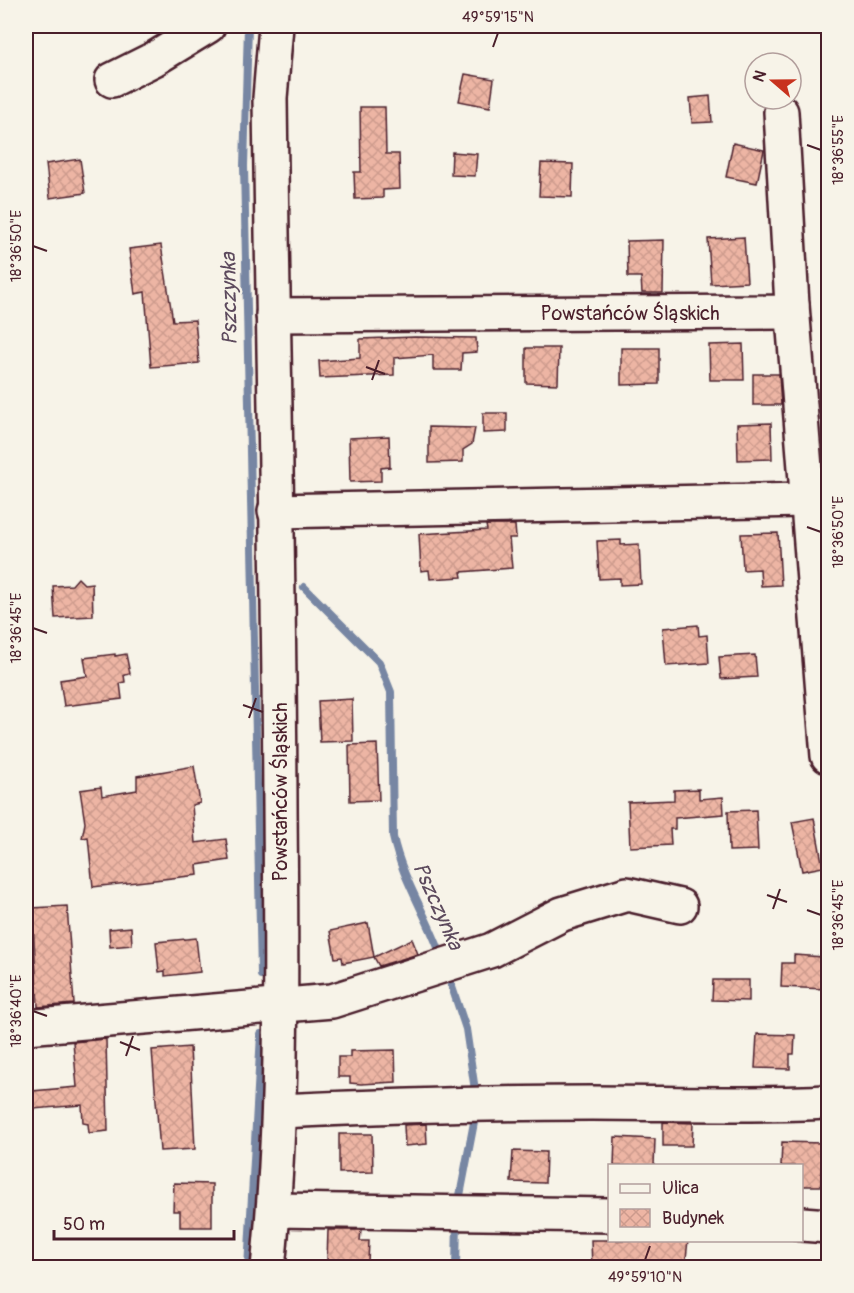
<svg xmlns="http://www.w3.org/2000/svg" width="854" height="1293" viewBox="0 0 854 1293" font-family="Pangolin,sans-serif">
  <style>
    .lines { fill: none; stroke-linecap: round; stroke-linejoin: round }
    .stream { stroke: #7786a3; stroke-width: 8 }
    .building { fill: url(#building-cross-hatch); stroke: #4a1f2b; stroke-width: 1.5 }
    .minor-casing { stroke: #4a1f2b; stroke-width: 38 }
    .minor { stroke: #f7f3e8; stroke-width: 33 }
    .ticks { fill: none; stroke: #4a1f2b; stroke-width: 2 }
    .labels { text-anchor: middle; stroke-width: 4.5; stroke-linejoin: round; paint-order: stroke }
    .street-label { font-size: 20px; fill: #4a1f2b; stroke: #f7f3e8 }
    .water-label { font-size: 21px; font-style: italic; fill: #5d4a5d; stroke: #f7f3e8 }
    .neatline { fill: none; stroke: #4a1f2b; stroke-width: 2 }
    .ticks-label { font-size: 15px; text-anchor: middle; fill: #4a1f2b }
  </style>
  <defs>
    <pattern id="building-cross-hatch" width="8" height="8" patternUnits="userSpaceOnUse" patternTransform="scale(1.5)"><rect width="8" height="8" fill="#edb5a4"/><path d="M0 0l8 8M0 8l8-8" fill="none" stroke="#cd9b8d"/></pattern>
  </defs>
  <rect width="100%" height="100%" fill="#f7f3e8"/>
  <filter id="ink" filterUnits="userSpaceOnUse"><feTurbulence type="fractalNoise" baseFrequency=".0167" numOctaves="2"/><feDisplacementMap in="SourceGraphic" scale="12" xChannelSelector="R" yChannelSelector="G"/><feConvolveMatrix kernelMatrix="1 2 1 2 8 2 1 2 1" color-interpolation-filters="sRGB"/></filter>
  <g filter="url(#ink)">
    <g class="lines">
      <g class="stream">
        <polyline points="248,26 244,166 261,975"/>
        <path d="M304,587L379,662L391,692L393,837C402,879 428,917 442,958"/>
        <polyline points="447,972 466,1029 476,1097"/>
        <polyline points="458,1206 476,1112"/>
        <polyline points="248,1268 261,1034"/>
        <polyline points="456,1268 457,1221"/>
      </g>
    </g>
    <g class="building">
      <polygon points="465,74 494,79 490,107 459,101"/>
      <polygon points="710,96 712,122 692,123 690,98"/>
      <polygon points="360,107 385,107 386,154 399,154 400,189 383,190 383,198 355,199 354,172 361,172"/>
      <polygon points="733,143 764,150 757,183 726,177"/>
      <polygon points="452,152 477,154 475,176 451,175"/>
      <polygon points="80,159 85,193 50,198 46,164"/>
      <polygon points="541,163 573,164 572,197 539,196"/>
      <polygon points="744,237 747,282 711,284 708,239"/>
      <polygon points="664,240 663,293 642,293 641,277 628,277 627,241"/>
      <polygon points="161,245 173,321 195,320 199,363 151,367 145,292 135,294 129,249"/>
      <polygon points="415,337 476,338 477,352 462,353 461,370 433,370 433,355 394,358 394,375 320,378 319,361 360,358 360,339"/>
      <polygon points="743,344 744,380 710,380 709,345"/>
      <polygon points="526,348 559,348 558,384 526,383"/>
      <polygon points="621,348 659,348 659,384 621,385"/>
      <polygon points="753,374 779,374 781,405 753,405"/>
      <polygon points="483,413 507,413 507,432 483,433"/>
      <polygon points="771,423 772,459 738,460 737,424"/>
      <polygon points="429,427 475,428 472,444 463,450 463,462 429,463"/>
      <polygon points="389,436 390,467 381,468 381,481 350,482 349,438"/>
      <polygon points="486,525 515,525 516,538 509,538 512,568 461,572 462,577 430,579 429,570 421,571 419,534 487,530"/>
      <polygon points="778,533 781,585 761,586 760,569 743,570 741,534"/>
      <polygon points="621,540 621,545 639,544 641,584 620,585 620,578 599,579 597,541"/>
      <polygon points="78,578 84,584 92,583 93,616 55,618 53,586 72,585"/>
      <polygon points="698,625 699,636 707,635 709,663 666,666 663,628"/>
      <polygon points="115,654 115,656 126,654 130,674 124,675 125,682 120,683 122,699 64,706 60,680 87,676 84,658"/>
      <polygon points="755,655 757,677 721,679 719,657"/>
      <polygon points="352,699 353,741 320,742 318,701"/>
      <polygon points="377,744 379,800 350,801 349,745"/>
      <polygon points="194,766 200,803 192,805 195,843 226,839 229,860 197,865 198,875 93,887 88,837 82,838 85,823 80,790 101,787 102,796 137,790 137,776"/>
      <polygon points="699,789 699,799 723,797 724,814 675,818 675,829 670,829 671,845 630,847 628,802 674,800 674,790"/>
      <polygon points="756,810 758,850 729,851 728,811"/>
      <polygon points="814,818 823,867 802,871 792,822"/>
      <polygon points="67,906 74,1004 38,1007 32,908"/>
      <polygon points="368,923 374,957 343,963 342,957 335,958 330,931"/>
      <polygon points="131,927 132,945 110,947 109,929"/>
      <polygon points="196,938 200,972 165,976 165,971 159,972 156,942"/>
      <polygon points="412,939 418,954 379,966 374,957"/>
      <polygon points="794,955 824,957 825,989 781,987 782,963 794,963"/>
      <polygon points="713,980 749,980 749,1001 712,1000"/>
      <polygon points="757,1034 795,1035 794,1054 790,1054 790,1069 755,1068"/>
      <polygon points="106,1039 108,1131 89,1133 88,1124 83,1123 82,1105 33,1109 32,1091 77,1087 73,1042"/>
      <polygon points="190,1047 195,1149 160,1151 152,1050"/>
      <polygon points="395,1050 396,1082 361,1084 350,1083 350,1077 338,1077 338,1057 350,1057 350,1051"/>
      <polygon points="663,1122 693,1123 692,1146 663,1146"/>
      <polygon points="426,1124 427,1144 405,1146 404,1125"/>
      <polygon points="339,1134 372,1134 373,1172 339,1173"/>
      <polygon points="615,1137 655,1139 654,1166 614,1166"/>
      <polygon points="782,1142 822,1143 821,1186 801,1186 801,1166 781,1166"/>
      <polygon points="513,1151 546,1152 545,1183 511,1182"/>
      <polygon points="174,1183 212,1184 212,1227 180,1227 180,1211 173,1211"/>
      <polygon points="328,1230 361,1230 360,1241 369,1241 368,1262 327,1261"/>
      <polygon points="591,1240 688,1240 685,1268 592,1268"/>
    </g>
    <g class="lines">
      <g class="minor-casing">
        <g id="minor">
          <polyline points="112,80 154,59 208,26"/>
          <polyline points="792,305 828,756"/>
          <polyline points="273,315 782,312 792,305 781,112"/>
          <polyline points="275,511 806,500"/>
          <polyline points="26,1027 332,1001 492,950 562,914 627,894 680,906"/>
          <path d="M279,1111C383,1106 488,1103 592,1103C671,1103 750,1106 828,1102"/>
          <polyline points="274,1210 610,1215"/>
          <polyline points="802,1224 828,1226"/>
          <path d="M268,1268C284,1113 281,959 280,804C279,568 273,333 270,98L276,26"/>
        </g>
      </g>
      <use href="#minor" class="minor"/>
    </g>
  </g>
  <path class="ticks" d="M493,47L498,33M807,145L821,150M33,246L47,251M366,367L385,374M372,380L379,360M807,527L821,532M33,628L47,633M243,705L263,712M249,718L256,698M767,895L787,902M773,909L780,889M807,910L821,915M33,1011L47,1016M120,1042L140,1050M126,1056L133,1036M645,1260L650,1246"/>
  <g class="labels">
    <g class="street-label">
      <text x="630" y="320">Powstańców Śląskich</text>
      <text transform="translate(280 792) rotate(-90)" y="7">Powstańców Śląskich</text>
    </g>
    <g class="water-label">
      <text transform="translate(229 299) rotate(-91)" y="7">Pszczynka</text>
      <text transform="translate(438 906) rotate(66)" y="7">Pszczynka</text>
    </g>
  </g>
  <rect width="854" height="1293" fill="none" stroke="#f7f3e8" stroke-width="66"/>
  <rect x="608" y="1164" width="195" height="78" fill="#f7f3e8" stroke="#b29e9c" stroke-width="1.5"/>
  <rect x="620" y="1184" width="30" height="9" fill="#f7f3e8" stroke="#b29e9c" stroke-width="1.5"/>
  <text x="662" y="1194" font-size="18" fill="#4a1f2b">Ulica</text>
  <rect x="620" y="1209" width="30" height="18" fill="url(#building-cross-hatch)" stroke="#b29e9c" stroke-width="1.5"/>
  <text x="662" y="1224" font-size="18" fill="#4a1f2b">Budynek</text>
  <g transform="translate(773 81) rotate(290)"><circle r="28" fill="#f7f3e8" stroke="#b29e9c" stroke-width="1.5"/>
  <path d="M0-4.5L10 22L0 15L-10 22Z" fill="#c8321e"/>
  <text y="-9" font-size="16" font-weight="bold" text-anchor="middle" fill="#4a1f2b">N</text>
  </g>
  <path d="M54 1230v9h180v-9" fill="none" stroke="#4a1f2b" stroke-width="3"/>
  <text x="63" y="1230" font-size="18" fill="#4a1f2b" stroke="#f7f3e8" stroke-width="4.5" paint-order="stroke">50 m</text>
  <rect x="33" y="33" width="788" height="1227" class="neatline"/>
  <g class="ticks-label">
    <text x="498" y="22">49°59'15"N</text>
    <text transform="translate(838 150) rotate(-90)" y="5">18°36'55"E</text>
    <text transform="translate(16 246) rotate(-90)" y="5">18°36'50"E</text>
    <text transform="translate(838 532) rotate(-90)" y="5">18°36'50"E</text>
    <text transform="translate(16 628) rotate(-90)" y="5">18°36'45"E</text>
    <text transform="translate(838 915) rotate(-90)" y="5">18°36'45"E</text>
    <text transform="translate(16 1011) rotate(-90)" y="5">18°36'40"E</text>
    <text x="645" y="1282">49°59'10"N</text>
  </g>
</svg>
